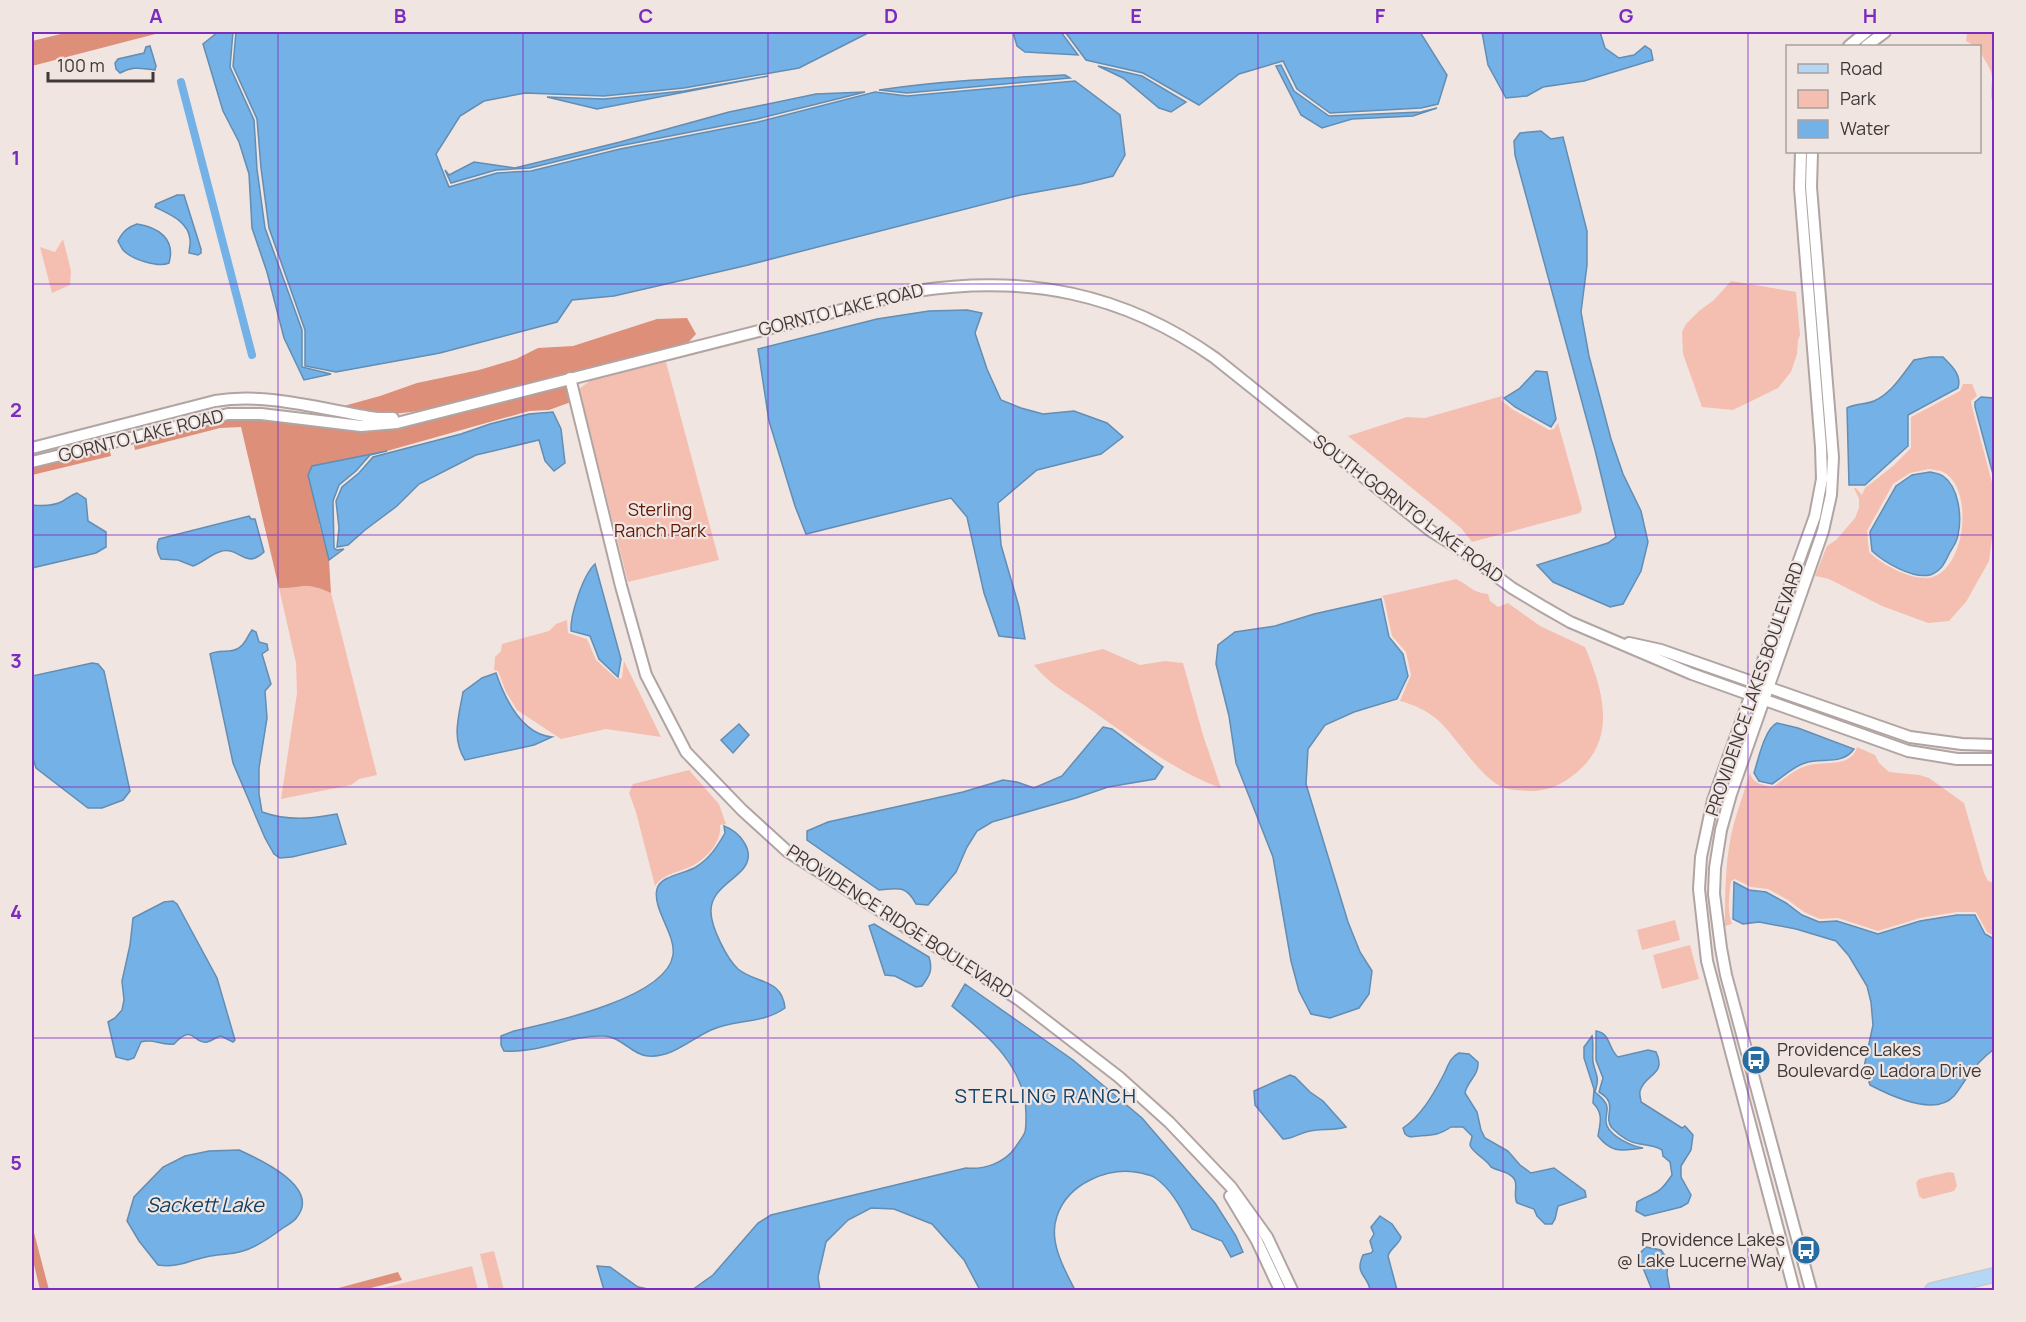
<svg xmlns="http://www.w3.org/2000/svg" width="2026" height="1322" viewBox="0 0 2026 1322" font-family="Manrope,sans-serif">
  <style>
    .green { fill: #f4bfb0; fill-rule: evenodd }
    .forest { fill: #dd8f7a }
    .water { fill: #73b1e6; stroke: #638db2; stroke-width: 1.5 }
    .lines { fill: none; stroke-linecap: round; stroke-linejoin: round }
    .canal { stroke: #73b1e6; stroke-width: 8 }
    .minor-casing { stroke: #b0a5a2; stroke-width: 14 }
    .major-casing { stroke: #c5c4c3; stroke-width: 16 }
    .minor { stroke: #fff; stroke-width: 10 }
    .major { stroke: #b4d7f5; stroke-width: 14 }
    .grid { fill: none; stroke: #7b2cbf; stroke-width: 1.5; stroke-opacity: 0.55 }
    .labels { text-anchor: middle; stroke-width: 4.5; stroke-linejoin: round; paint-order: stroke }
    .street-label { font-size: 18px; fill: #3e3938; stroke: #f1e5e2 }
    .park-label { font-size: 18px; fill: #5e1905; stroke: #f1e5e2 }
    .poi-label { font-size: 18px; fill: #3e3938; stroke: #f1e5e2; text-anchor: start }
    .neighbourhood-label { font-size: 20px; letter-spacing: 1.5px; fill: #114165; stroke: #f1e5e2 }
    .water-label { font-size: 20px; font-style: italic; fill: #103f62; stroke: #f1e5e2 }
    .neatline { fill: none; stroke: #7b2cbf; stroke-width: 2 }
    .grid-label { font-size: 20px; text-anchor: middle; font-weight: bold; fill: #7b2cbf }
  </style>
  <rect width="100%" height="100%" fill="#f1e5e2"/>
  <g class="green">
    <path d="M1970,32H1994V106C1989,95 1992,88 1992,78C1992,66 1980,58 1980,46H1975L1966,41L1967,33Z"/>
    <polygon points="63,239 71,271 70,285 52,293 40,247 55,252"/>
    <polygon points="1731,281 1796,292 1800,335 1798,340 1797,354 1791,372 1778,388 1733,410 1702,407 1683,354 1682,332 1686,324 1699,311 1714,300"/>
    <polygon points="666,362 719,560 628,582 579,389 591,380"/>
    <path d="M1963,384H1972L1977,396L1971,401L1972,407L1994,490V529L1993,530L1989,561L1966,602L1949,621L1928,623L1882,606L1829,579L1815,576L1827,546L1836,540L1855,518L1859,508V499L1854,488H1856L1862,495L1865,488L1893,466L1911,448V417L1960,391ZM1929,469C1933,470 1939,470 1943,472C1976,488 1965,577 1926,578C1917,578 1908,575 1900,572C1887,566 1879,561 1869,552L1867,531L1893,484L1910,473Z"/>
    <polygon points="1502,396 1501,400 1512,409 1549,430 1554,429 1558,423 1582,509 1580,513 1472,542 1461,528 1348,436 1407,417 1425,418"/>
    <path d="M1456,579C1469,585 1473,593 1488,594L1490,601L1498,607L1508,603L1540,626L1585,647C1603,690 1618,739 1576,773C1553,792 1537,793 1508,789C1485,785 1457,738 1440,722C1428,711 1415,705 1400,701L1411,675L1406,652L1392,636L1384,599L1382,596Z"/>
    <polygon points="298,585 315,585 331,593 377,775 359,779 351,785 281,799 297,693 296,663 279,588"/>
    <polygon points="567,620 568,633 587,639 596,660 617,679 622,678 624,661 661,737 606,729 561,739 517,710 506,692 498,671 494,670 495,657 501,651 502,644 549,631 556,624"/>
    <path d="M1103,649L1140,665L1165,661L1183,663L1203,735L1221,788C1173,771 1126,734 1084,705C1066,693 1047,682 1034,665Z"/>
    <path d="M1857,747L1875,755L1879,763L1889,772L1919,775L1929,778L1964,803L1984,873L1988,881L1994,883V936L1987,932L1976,912H1957L1920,918L1878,931L1838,918L1820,919L1804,912L1788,900L1768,889L1751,887L1735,879L1731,881C1729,894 1727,913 1732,924L1725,926C1725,892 1725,856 1734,823C1739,806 1745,789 1750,773C1753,784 1763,785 1773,787C1784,780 1793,770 1806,766C1822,760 1851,769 1857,747Z"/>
    <path d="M689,770L719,804L726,824L720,825C722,842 707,858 692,866C678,873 664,873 655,886L636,812L629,793L633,784Z"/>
    <polygon points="1675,920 1680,940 1642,950 1637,930"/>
    <polygon points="1690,945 1699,979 1662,989 1653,955"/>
    <polygon points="1949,1172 1954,1173 1957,1186 1954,1191 1923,1199 1919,1196 1916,1183 1919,1179"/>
    <polygon points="494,1251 504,1290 489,1290 480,1254"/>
    <polygon points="472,1266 478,1290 375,1290"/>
  </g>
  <g class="forest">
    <polygon points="69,32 163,32 32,66 32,41"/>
    <polygon points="687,318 696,334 686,345 428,410 384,415 340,407 380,396 417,383 479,370 516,359 538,348 573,346 657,319"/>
    <path d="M567,382L571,402L549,410L529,411L387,451L312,466L319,523L329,560L331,593C305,581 304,588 279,588L241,427L220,428L135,450L133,440L211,421L243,417L350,429Z"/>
    <polygon points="109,447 111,456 32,475 32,466"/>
    <polygon points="32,1225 49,1290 40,1290 32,1256"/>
    <polygon points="398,1272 402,1280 363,1290 331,1290"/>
  </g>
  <g class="water">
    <polygon points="218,32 233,32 230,67 254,120 257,169 265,228 302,330 302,367 331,374 304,380 284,338 267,272 252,228 249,174 239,142 223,111 203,44"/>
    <polygon points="236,32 870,32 799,68 684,88 604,96 525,93 484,101 460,116 436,154 449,187 497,173 531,171 620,149 758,122 875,92 907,96 1075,81 1120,115 1125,155 1113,176 1081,184 1020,195 744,266 614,296 572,300 557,322 440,353 336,372 305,366 305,330 269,228 261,168 257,119 233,66"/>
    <polygon points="1013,32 1061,32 1078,55 1025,52 1017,46"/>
    <polygon points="1065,32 1420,32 1447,75 1438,104 1421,108 1330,113 1297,89 1283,61 1239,74 1199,105 1143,73 1086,60"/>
    <polygon points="1482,32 1600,32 1605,48 1619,58 1634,55 1645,46 1651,50 1653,60 1584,81 1543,87 1527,96 1506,98 1488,65"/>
    <path d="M150,46L156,66L155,70C142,69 134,65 120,73L116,69L115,63L118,59L144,53L146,47Z"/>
    <polygon points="1281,65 1294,91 1329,116 1421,112 1437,108 1413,116 1352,119 1322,128 1301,115 1276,66"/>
    <polygon points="1098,66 1142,76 1186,102 1171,112 1159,108 1123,78"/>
    <path d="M1065,75L1070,78L907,93L879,90C940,81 1003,78 1065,75Z"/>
    <polygon points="768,76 597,109 547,97 604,99 684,91"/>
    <polygon points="865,92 757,119 619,146 530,168 496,170 451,183 445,170 449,175 474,162 515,168 620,142 729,112 816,94"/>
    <polygon points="1541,131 1551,139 1563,137 1587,231 1587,265 1581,312 1589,356 1611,439 1623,474 1641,511 1648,542 1641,571 1623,604 1610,607 1553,582 1537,565 1608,543 1616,537 1595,450 1515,155 1514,141 1520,133"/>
    <path d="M177,195H184L201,249V253L198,255L189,253C189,249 191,244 190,239C188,221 169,214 155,207L156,204Z"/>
    <path d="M137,224C158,227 176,239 169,263C158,268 131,259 123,250C121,247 119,243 118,241C123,231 128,227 137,224Z"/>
    <polygon points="967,310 982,313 975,333 987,369 1001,400 1021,408 1043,414 1074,411 1107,423 1123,437 1101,454 1037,470 998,503 1001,545 1019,607 1025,639 999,636 984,593 967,517 951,498 806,534 795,506 769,421 758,349 877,319 929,311"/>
    <path d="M1930,357H1943C1952,366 1962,375 1958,388L1908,415V446L1865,485H1849L1847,408C1855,403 1865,405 1874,401C1892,393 1902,375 1914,360Z"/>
    <polygon points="1536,371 1547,372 1556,419 1551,427 1515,407 1504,398 1519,389"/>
    <polygon points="1981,397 1994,398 1994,478 1975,407 1975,402"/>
    <polygon points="553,412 561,429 565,463 554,471 545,461 539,440 476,455 419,484 397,506 365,530 348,545 337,547 339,528 336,501 342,487 359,473 373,457 461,434 490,424 529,414"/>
    <polygon points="387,451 370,455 356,471 339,485 333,501 334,548 337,550 344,549 329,560 308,475 312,466"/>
    <path d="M1930,472C1934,473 1939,473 1943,476C1959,487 1962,517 1958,535C1957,542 1953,547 1950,552C1945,562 1942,571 1930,575C1912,579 1884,562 1872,551L1870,532L1896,486L1912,475Z"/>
    <path d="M77,493L86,499L88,521L106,532V547L96,553L32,568V505C42,506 54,506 63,501C68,498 71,495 77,493Z"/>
    <path d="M249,516L251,519H255L264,552C244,571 239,544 219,552C210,555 202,563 193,566L178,560L161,559C157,553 156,545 159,539Z"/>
    <path d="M595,564L621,659L618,677L599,659L590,636L571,631C570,615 583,575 595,564Z"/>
    <polygon points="1381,599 1389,637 1403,654 1408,676 1397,699 1354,712 1325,725 1308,749 1306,784 1348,922 1360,952 1372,971 1369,994 1359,1008 1330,1018 1311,1014 1299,991 1291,961 1273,857 1236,763 1229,716 1216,664 1218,645 1235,632 1275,626 1314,614"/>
    <path d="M252,630L256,632L259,642L267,644L268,650L262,654L271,684L265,691L267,718L259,768V794L262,812C288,821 310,819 337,814L346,844L292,857L280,858L274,854L265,838L233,763L210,654C219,649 233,654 240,647C245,644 248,635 252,630Z"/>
    <polygon points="92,663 98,664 104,671 130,791 123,800 102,808 88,808 36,768 32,755 32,676"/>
    <path d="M496,673C505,699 522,734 552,737L534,745L465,760C451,738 459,716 463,692L482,678Z"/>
    <path d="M1777,723L1798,728L1854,749C1842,766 1821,757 1805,763C1792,767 1783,777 1772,784L1759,781L1754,773C1758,760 1765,728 1777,723Z"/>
    <polygon points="739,724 749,735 733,753 721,740"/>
    <path d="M1103,727L1112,729L1163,767L1155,779L1108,787L1076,798L992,822L977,831L967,847L956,872L928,905L916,904C906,885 898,888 879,890L807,840V831L828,822L963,792L1003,780L1017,782L1034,788L1062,776Z"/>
    <path d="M724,826C740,832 757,852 743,869C732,882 710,891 711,912C711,927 727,959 738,969C756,984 782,978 785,1008C763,1024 735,1019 711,1030C691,1039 672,1058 648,1056C632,1055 621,1036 603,1036C569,1035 538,1054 504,1051L501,1045V1036L514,1031C550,1023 667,998 673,955C676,934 652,909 657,889C661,875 685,874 696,867C710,858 717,847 725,833Z"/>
    <path d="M1734,882L1749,890L1766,892L1786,903L1802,915L1819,922L1837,921L1878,934L1920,921L1957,915H1975L1985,934L1994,939V1049C1984,1057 1975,1066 1968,1076C1963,1083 1959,1090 1954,1096C1935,1117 1891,1096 1870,1085L1864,1067L1873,1025L1871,1002L1867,986L1849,956L1836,941L1796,929L1759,922L1743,924L1733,919Z"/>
    <path d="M173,901L177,904L217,978L235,1040L233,1042L221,1036C216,1037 212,1041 207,1042C193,1045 194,1022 174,1044C161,1046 154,1038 141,1042L134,1058L128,1060L116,1057L108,1022L115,1018L122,1010L124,1000L122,981L130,945L133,918L164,902Z"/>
    <path d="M874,924L929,957C933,970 930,975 922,986L916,987L895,976L885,975L869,926Z"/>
    <path d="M965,984L1073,1060L1142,1118L1215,1203L1236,1236L1243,1252L1231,1257L1222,1241L1192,1229C1182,1210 1173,1190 1154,1177C1150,1175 1145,1174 1141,1173C1109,1166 1068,1183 1057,1216C1048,1241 1064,1269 1075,1290H980L964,1260L932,1224L894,1209L871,1208L848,1220L826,1242L818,1277L820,1290H692L713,1275L758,1223L771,1215L966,1168C984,1170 1004,1163 1015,1148C1018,1143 1023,1137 1025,1132C1026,1128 1026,1122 1026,1118C1028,1068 987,1035 952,1006Z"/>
    <path d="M1596,1031C1611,1033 1608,1049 1618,1057L1648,1050L1656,1052C1667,1076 1645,1073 1640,1091C1639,1095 1641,1099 1641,1102L1682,1128L1685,1126L1693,1135L1691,1150L1681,1166V1177L1691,1195L1688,1203L1681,1207L1645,1216L1636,1211L1637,1202C1657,1190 1657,1197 1672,1175L1670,1162L1663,1156L1662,1150C1654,1145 1650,1146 1640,1144C1630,1143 1619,1135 1612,1128C1602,1116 1620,1104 1599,1092L1603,1078L1596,1060Z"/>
    <path d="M1592,1036C1594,1045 1592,1053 1593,1062C1596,1077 1600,1075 1595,1092C1599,1096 1606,1100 1607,1107C1608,1113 1604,1119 1607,1126C1612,1137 1631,1146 1643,1148C1623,1150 1613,1155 1598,1136C1600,1123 1604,1114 1593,1103L1594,1089L1584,1058V1047Z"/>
    <path d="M1459,1053L1469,1054L1478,1062C1479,1076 1467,1081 1465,1093L1477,1112L1481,1130L1485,1138L1508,1151L1520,1165L1531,1173L1554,1168L1585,1191L1586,1197L1558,1206L1555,1219L1552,1224H1545L1537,1216L1534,1209L1517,1203C1512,1194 1521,1181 1510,1175C1505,1171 1498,1171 1491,1167C1487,1159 1471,1152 1470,1145C1470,1142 1472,1139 1472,1136L1463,1127H1451C1439,1135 1433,1135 1419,1136C1412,1136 1411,1139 1405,1134L1403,1128C1421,1116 1433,1095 1443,1076C1448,1067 1449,1058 1459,1053Z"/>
    <path d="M1290,1075L1295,1077L1310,1092L1323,1101L1346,1127C1333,1131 1320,1128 1306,1132C1298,1134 1292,1139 1283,1139L1255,1105L1254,1091Z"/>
    <path d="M239,1150C259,1159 321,1187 297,1217C294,1222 287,1225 283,1228C271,1237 257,1247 243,1251C231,1255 218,1254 206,1257C187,1261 178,1268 158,1265L139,1241L127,1221L134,1197L163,1167L185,1156L209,1151Z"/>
    <path d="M1380,1216L1392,1224L1401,1237C1400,1244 1390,1248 1388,1256L1397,1290H1370C1368,1275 1354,1275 1363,1255L1371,1253L1373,1251L1370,1241L1374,1234L1371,1227Z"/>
    <polygon points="1646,1247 1661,1250 1668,1260 1667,1274 1670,1290 1652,1290 1641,1263 1641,1252"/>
    <polygon points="597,1266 610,1267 638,1287 653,1290 604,1290"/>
  </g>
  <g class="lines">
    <polyline class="canal" points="181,82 252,355"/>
    <g class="minor-casing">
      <g id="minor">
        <polyline points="1849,46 1866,32"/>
        <polyline points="1866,46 1885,32"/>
        <polyline points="570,378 621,586 646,675 686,752 742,810 787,851 1018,999 1119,1077 1169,1122 1231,1187 1267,1237 1292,1290"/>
        <path d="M32,448L215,401C268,392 324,410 377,418H393"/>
        <path d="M32,462L228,414H261L361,426L397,423L916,291C1026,274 1123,293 1215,358L1431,531L1460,549L1512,588L1542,606L1570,622L1692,674L1908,751L1957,759H1994"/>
        <polyline points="1629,643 1661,650 1910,737 1962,744 1994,745"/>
        <polyline points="1230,1196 1257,1241 1280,1290"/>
        <polyline points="1794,1290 1707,961 1699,889 1701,857 1713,800 1815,516 1822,479 1821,447 1800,188 1801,152"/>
        <polyline points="1811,1290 1726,975 1721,948 1714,894 1715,868 1721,830 1731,794 1823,531 1831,495 1833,457 1811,187 1812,152"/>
      </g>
    </g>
    <g class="major-casing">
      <polyline id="major" points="1932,1290 1994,1275"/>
    </g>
    <use href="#minor" class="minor"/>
    <use href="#major" class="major"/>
  </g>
  <path class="grid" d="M278,32V1290M523,32V1290M768,32V1290M1013,32V1290M1258,32V1290M1503,32V1290M1748,32V1290M32,284H1994M32,535H1994M32,787H1994M32,1038H1994"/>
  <defs>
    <g id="bus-disc" transform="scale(1.5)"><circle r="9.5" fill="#286da2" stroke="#f1e5e2"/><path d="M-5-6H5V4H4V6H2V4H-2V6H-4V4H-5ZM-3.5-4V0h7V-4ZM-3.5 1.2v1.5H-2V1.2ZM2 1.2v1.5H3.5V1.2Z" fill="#fff"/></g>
  </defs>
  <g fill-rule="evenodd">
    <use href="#bus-disc" x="1756" y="1060"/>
    <use href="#bus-disc" x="1806" y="1250"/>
  </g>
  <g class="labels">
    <g class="street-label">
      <text transform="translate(841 310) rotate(-14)" y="6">GORNTO LAKE ROAD</text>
      <text transform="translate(141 436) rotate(-14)" y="6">GORNTO LAKE ROAD</text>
      <text transform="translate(1408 509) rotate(37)" y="6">SOUTH GORNTO LAKE ROAD</text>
      <text transform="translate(1755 689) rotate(-71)" y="6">PROVIDENCE LAKES BOULEVARD</text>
      <text transform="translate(900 922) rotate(33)" y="6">PROVIDENCE RIDGE BOULEVARD</text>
    </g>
    <g class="park-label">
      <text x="660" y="516">Sterling<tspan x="660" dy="21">Ranch Park</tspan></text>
    </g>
    <g class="poi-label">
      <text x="1777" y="1056">Providence Lakes<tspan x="1777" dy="21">Boulevard@ Ladora Drive</tspan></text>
      <text x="1785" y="1246" text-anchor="end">Providence Lakes<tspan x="1785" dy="21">@ Lake Lucerne Way</tspan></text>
    </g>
    <g class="neighbourhood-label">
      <text x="1046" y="1103">STERLING RANCH</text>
    </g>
    <g class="water-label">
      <text x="205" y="1212">Sackett Lake</text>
    </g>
  </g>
  <rect width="2026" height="1322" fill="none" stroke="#f1e5e2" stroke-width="66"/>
  <rect x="1786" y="45" width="195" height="108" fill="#f1e5e2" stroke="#a9a09e" stroke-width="1.5"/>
  <rect x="1798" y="64" width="30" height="9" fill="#b4d7f5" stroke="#a9a09e" stroke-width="1.5"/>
  <text x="1840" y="75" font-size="18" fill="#3e3938">Road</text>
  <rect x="1798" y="90" width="30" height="18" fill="#f4bfb0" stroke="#a9a09e" stroke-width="1.5"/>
  <text x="1840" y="105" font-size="18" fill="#3e3938">Park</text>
  <rect x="1798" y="120" width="30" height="18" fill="#73b1e6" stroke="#a9a09e" stroke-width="1.5"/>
  <text x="1840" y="135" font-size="18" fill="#3e3938">Water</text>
  <path d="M48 72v9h105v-9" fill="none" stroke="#3e3938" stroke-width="3"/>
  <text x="57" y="72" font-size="18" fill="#3e3938" stroke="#f1e5e2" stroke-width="4.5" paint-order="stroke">100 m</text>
  <rect x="33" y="33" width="1960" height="1256" class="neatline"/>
  <g class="grid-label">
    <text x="156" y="23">A</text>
    <text x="400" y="23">B</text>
    <text x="646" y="23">C</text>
    <text x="891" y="23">D</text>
    <text x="1136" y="23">E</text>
    <text x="1380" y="23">F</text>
    <text x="1626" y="23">G</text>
    <text x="1870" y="23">H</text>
    <text x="16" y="165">1</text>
    <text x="16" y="417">2</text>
    <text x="16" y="668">3</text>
    <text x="16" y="919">4</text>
    <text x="16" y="1170">5</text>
  </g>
</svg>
